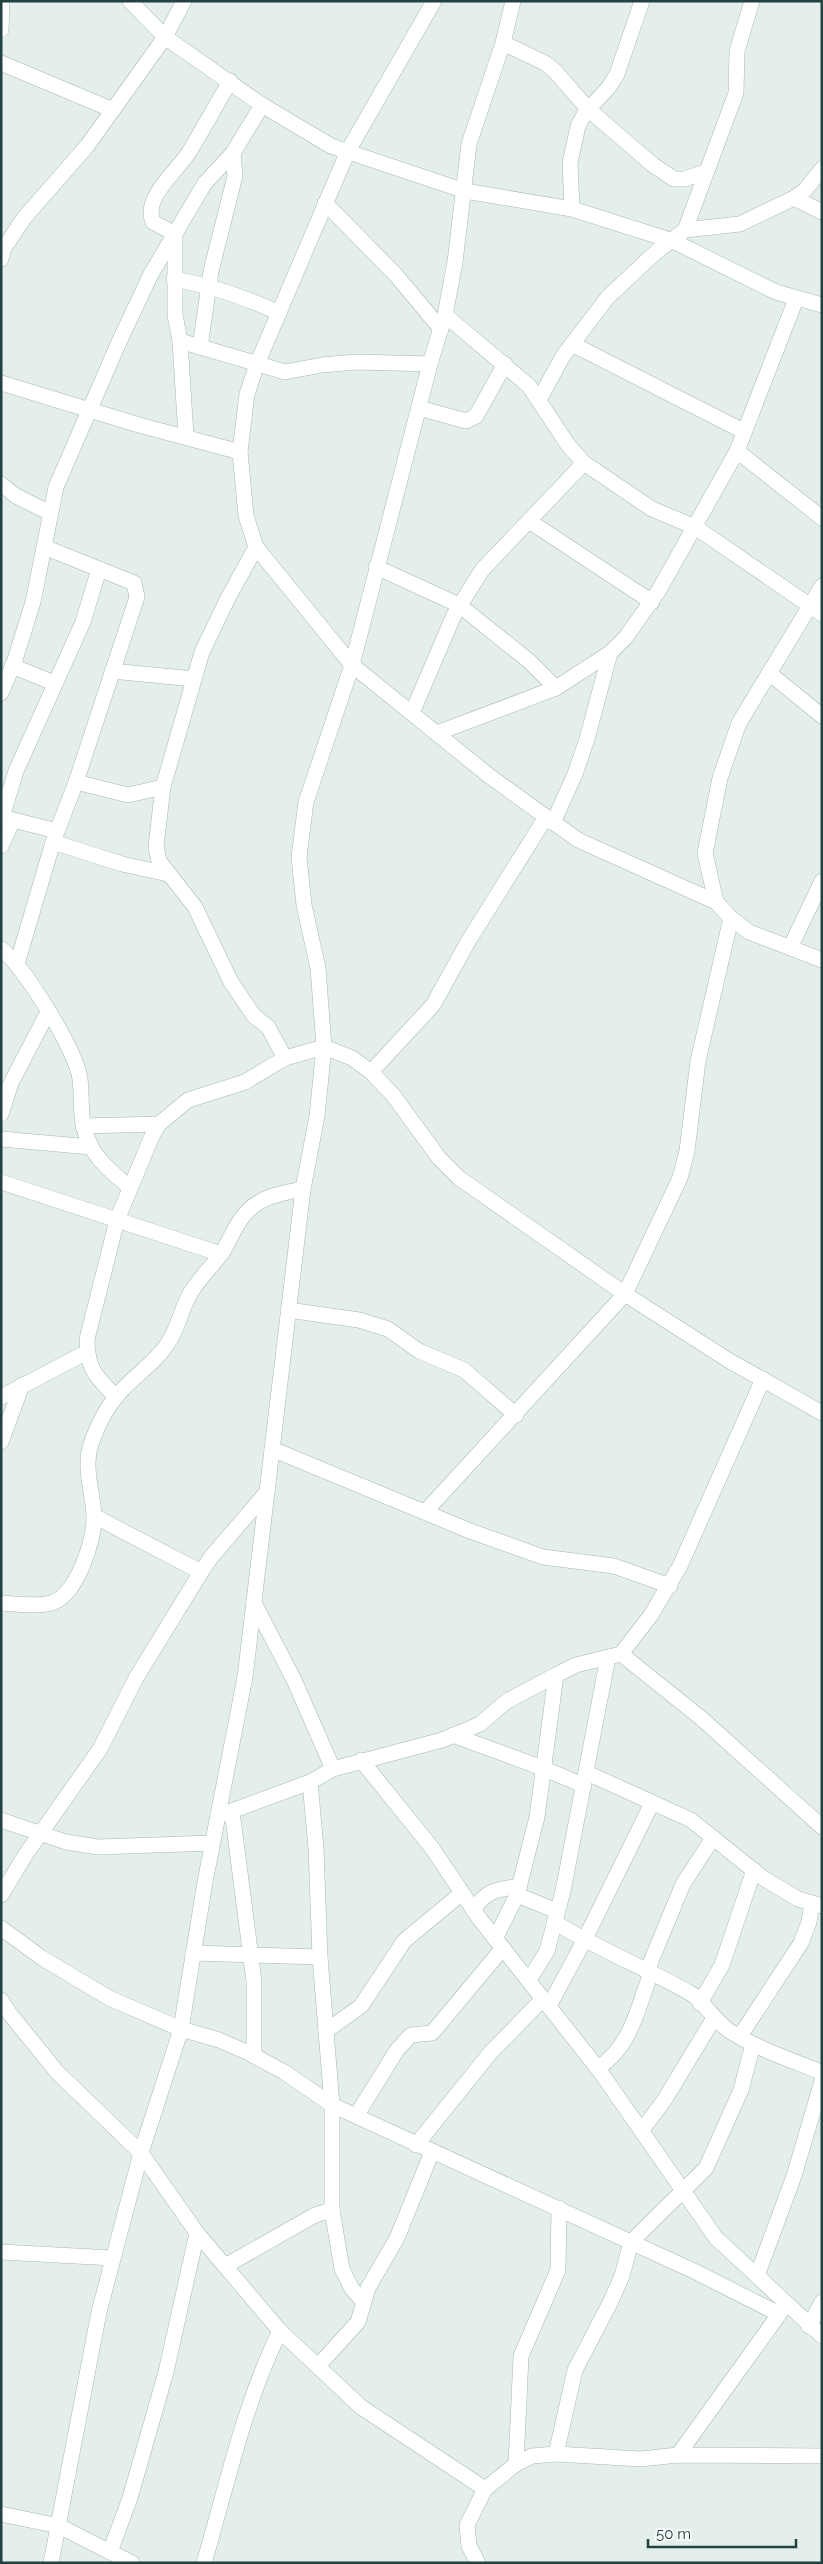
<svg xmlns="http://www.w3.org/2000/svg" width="823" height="2564" viewBox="0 0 823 2564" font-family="Raleway,sans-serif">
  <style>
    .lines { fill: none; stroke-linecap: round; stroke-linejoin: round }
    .street-casing { stroke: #a6b8b5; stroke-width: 16 }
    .street { stroke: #fff; stroke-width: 15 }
  </style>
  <rect width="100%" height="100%" fill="#e4efec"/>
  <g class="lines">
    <g class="street-casing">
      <g id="street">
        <polyline points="130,1 165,37 262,105 331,146 465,191 572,209 673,241 776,292 822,305"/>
        <polyline points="434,1 348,151 257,364 247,394 240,452 246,516 256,547 352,665 488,775 578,840 716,902 731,918 749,932 822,960"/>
        <polyline points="1,30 2,1"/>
        <polyline points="503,43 545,63 554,70 588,109 653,165 674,179 684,179 706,172"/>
        <polyline points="1,63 113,110"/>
        <polyline points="794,198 822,212"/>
        <polyline points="325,203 395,274 441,329"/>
        <polyline points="572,209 570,163 578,126 585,113 609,87 617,74 642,1"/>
        <polyline points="685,230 740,224 794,198 805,190 822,169"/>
        <polyline points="1,259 4,248 24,218 87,146 165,37 184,1"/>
        <path d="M174,279C212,286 245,297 279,313"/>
        <polyline points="445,315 529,386 568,445 584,463 652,509 695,527 822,614"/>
        <polyline points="180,341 285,372 322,365 356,362 430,364"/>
        <polyline points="572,344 743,431"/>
        <polyline points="200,347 211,271 235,176 233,153"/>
        <polyline points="1,383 139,425 240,452"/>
        <polyline points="539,400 563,356 608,297 656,252 685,230 736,93 737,51 752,1"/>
        <polyline points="419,408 466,421 476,416 505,364"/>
        <path d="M186,436L180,341L175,315V234L153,222C142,197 180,169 191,149C204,127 217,104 230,81"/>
        <polyline points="737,451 822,518"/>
        <polyline points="1,484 16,496 50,513"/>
        <polyline points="529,521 652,602"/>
        <polyline points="256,547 228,598 202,652 163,787 156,846 159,861 195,907 231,982 254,1016 268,1027 285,1058"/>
        <polyline points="376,567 459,605 529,661 556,688"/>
        <polyline points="12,666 54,683"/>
        <polyline points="112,671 194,679"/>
        <polyline points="769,673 822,716"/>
        <polyline points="1,693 14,663 33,602 56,487 119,342 151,274 205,183 233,153 262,105"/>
        <polyline points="412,713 454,615 482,570 584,463"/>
        <polyline points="437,733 556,688 610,653 626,637 659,590 737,451 796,299"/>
        <polyline points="76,782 128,795 163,787"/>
        <polyline points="1,817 57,831"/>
        <polyline points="2,817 16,771 83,622 99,569"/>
        <polyline points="553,823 575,774 587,739 610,653"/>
        <polyline points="53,842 122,864 168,874"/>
        <polyline points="1,846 13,820"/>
        <polyline points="716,902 705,853 720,778 739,723 822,586"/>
        <polyline points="790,948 822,881"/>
        <path d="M1,949C23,964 77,1052 80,1079C83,1104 78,1122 91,1146C99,1163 117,1176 130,1188"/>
        <polyline points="17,964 53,842 76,782 137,597 134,583 44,547"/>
        <polyline points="371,1072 433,1005 469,940 546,817"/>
        <polyline points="1,1114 11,1083 48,1012"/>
        <polyline points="83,1126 159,1124"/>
        <polyline points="1,1139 91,1147"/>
        <polyline points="1,1182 221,1254"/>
        <polyline points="288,1310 359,1320 388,1329 419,1351 464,1370 516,1415"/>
        <polyline points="1,1397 87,1352"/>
        <path d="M116,1397C96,1377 87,1369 87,1339L117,1220L152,1136L159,1124L188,1100L245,1082L285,1058L324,1047L352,1058L371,1072L393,1095L439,1158L459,1178L625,1294L728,1360L822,1413"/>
        <polyline points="1,1442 22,1385"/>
        <polyline points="272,1449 470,1531 543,1557 614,1566 670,1586"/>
        <polyline points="425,1512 625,1294 680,1178 687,1151 698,1061 731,918"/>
        <polyline points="94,1516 201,1572"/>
        <path d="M1,1603C17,1604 36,1607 51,1603C76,1597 95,1540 94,1516C93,1492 83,1468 91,1444C98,1424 108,1404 123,1389C138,1373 156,1362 168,1343C179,1327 181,1308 191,1292C200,1278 212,1266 222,1253C230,1240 235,1225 245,1214C260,1196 282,1193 303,1189"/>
        <polyline points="254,1603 294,1680 333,1769"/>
        <polyline points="621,1654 701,1718 822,1827"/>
        <path d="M453,1735C497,1752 542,1766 584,1786"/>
        <polyline points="361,1760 432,1848 479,1918 599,2070 716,2238 822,2336"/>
        <polyline points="587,1773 691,1820 763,1878 798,1899 822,1906"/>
        <polyline points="310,1782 316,1848 320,1957 332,2105 332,2210 342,2269 352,2289 363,2301"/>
        <polyline points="232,1811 254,1981 254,2056"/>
        <polyline points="218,1816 310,1782 333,1769 442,1740 464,1731 480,1724 507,1701 556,1675 576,1665 621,1654 651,1615 680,1566 763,1379"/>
        <polyline points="1,1820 66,1842 98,1847 212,1843"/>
        <polyline points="1,1895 26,1854 100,1749 136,1678 201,1572 212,1556 267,1492"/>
        <polyline points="517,1895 557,1911"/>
        <path d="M473,1910C488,1889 496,1890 520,1886"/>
        <path d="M554,1922C598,1949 645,1968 690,1993C702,1999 715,2022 731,2032C758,2049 791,2060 821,2072"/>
        <polyline points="1,1928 42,1958 109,1998 181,2029 219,2040 251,2054 284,2072 332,2105 696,2272 779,2314"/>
        <polyline points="495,1939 517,1895 537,1817 556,1675"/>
        <polyline points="193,1953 320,1957"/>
        <polyline points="647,1971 683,1884 713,1838"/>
        <polyline points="529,1980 547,1951 563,1891 608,1657"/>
        <polyline points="1,2000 10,2014 57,2072 141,2153 197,2233 280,2331 361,2407 485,2489"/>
        <polyline points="700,2003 722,1965 754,1870"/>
        <polyline points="549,2006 584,1941 652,1803"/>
        <polyline points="326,2031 361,2006 404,1941 462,1893"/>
        <polyline points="740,2036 801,1943 809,1922 812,1903"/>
        <path d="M598,2068C632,2045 637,2009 651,1973"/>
        <polyline points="356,2116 397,2050 411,2035 432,2033 503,1948"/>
        <polyline points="642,2130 665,2099 714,2018"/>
        <polyline points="416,2145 491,2052 543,1999"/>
        <polyline points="1,2252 113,2258"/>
        <polyline points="225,2266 315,2215 332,2210"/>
        <polyline points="757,2276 794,2176 822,2081"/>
        <polyline points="809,2326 822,2302"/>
        <polyline points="318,2366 358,2322 368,2288 397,2238 432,2152"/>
        <polyline points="556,2454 575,2370 611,2301 622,2276 631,2242 706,2168 741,2090 753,2044"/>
        <polyline points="678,2455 785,2306"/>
        <polyline points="516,2464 521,2356 558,2270 559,2208"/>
        <polyline points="1,2514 59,2526 132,2563"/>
        <polyline points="110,2552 130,2498 166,2372 197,2233"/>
        <polyline points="51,2563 99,2312 141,2153 181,2029 205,1882 245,1677 303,1189 317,1116 324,1047 318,968 304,905 299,857 306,802 352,665 430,364 445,315 455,262 469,144 503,43 513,1"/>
        <path d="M204,2563C227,2485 244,2404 280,2331"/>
        <polyline points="478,2563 469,2546 467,2525 485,2489 516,2464 532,2456 556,2454 641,2459 678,2455 822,2456"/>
      </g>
    </g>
    <use href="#street" class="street"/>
  </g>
  <rect width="823" height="2564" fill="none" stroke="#224240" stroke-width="5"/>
  <path d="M648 2539v8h148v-8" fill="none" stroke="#224240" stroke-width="2.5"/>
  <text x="656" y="2539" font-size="15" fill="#224240" stroke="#f5faf9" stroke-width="4" paint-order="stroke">50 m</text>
</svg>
